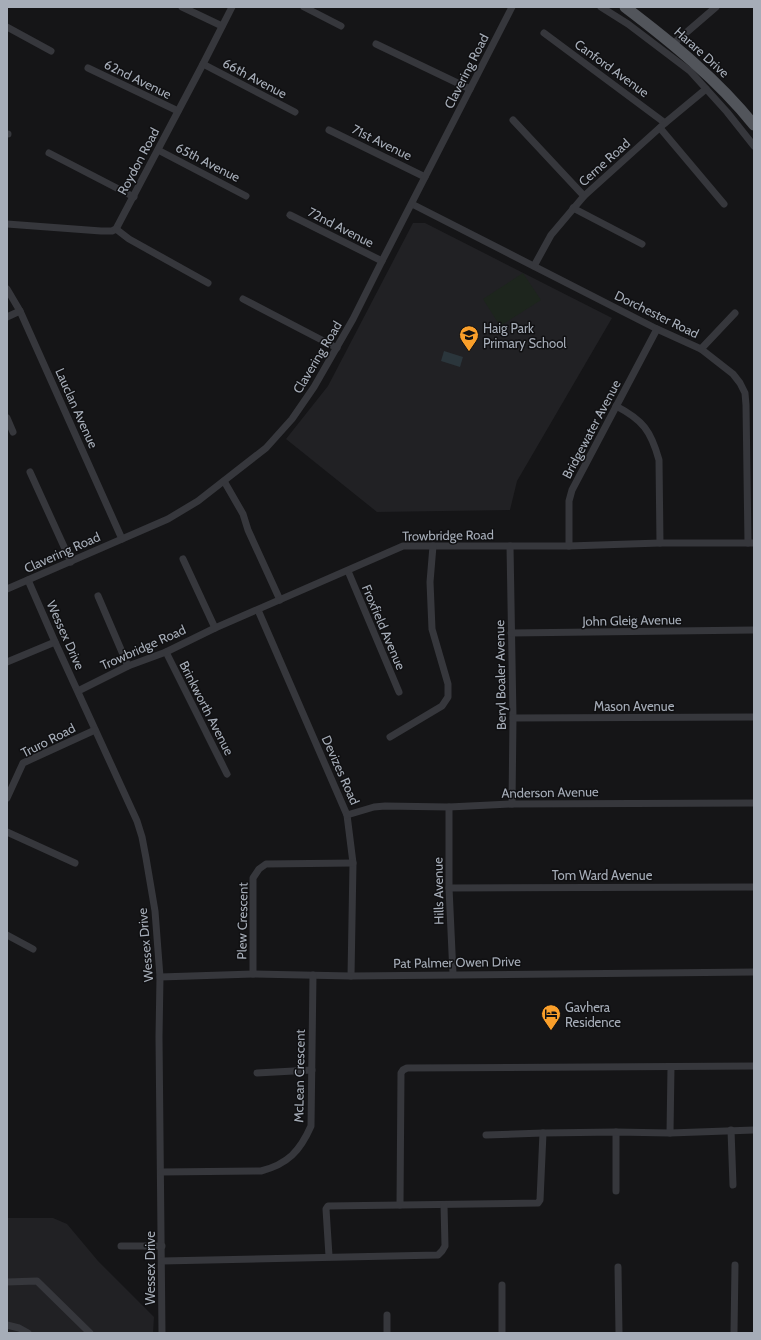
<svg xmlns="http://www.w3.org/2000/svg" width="761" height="1340" viewBox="0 0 761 1340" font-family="Cabin,sans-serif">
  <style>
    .built { fill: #212124 }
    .green { fill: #1d251d }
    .water { fill: #2b363c }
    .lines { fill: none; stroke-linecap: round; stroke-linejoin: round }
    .street { stroke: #36373c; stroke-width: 7 }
    .primary { stroke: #52555b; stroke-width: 11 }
    .labels { text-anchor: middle; stroke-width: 3; stroke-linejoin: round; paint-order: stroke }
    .street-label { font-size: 13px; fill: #a6adb8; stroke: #101012 }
    .poi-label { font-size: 13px; fill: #a6adb8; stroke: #101012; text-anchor: start }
  </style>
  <rect width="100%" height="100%" fill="#151517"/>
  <g class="built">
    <polygon points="413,223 425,223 612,318 517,481 510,510 377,512 286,439 328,386"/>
    <polygon points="7,1218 53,1218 67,1224 98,1261 154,1317 153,1333 7,1333"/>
  </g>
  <polygon class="green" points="523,273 541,300 500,326 483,299"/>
  <polygon class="water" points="444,351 463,357 460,367 441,361"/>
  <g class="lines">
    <g class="street">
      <polyline points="182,7 222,26"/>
      <polyline points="304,7 341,26"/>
      <polyline points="601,7 628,24 690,71 727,112 754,146"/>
      <polyline points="7,27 51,51"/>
      <polyline points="544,33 665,123"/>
      <polyline points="376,44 470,89"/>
      <polyline points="673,44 716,7"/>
      <polyline points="203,64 295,112"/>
      <polyline points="88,68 178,111"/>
      <polyline points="513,120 584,196"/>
      <polyline points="660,128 724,204"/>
      <polyline points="329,130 425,177"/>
      <polyline points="7,134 8,134"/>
      <polyline points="158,150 246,196"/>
      <polyline points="49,153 134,197"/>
      <polyline points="412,204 657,329 701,349 733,374 740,383 745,393 746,405 748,543"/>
      <polyline points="573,208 642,244"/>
      <polyline points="290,215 382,261"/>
      <polyline points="7,224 101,231 112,231 116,229 203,64 232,7"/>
      <polyline points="116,229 129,239 208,283"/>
      <polyline points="534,266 551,235 584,196 665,123 706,89"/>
      <polyline points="7,289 20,311 122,539"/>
      <polyline points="243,299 337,348"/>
      <polyline points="7,317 20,311"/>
      <polyline points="701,349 735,313"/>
      <path d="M616,406C643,420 651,431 659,460L660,543"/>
      <polyline points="7,418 13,432"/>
      <polyline points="30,472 71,562"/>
      <polyline points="224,481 243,514 248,530 280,600"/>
      <polyline points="510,546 513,718 512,804"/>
      <polyline points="569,546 569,501 572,490 657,329"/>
      <polyline points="183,559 215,628"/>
      <polyline points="348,571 399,692"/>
      <polyline points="28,580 55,642 137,821 142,837 146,858 155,911 160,977 159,1037 162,1333"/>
      <polyline points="7,589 168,519 198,501 266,448 292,419 314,387 353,319 382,261 512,7"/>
      <polyline points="98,596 128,666"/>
      <polyline points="258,610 347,815 353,863 351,976"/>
      <polyline points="511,633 754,630"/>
      <polyline points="166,652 227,774"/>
      <polyline points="7,662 55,642"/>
      <polyline points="78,691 128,666 166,652 215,628 403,546 569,546 660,543 754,543"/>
      <polyline points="513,718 754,717"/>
      <polyline points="390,737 442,706 448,697 448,684 432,629 430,582 433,546"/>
      <polyline points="7,798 23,763 95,730"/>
      <polyline points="449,807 449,888 453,974"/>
      <polyline points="347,815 374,807 385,806 449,807 512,804 754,803"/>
      <polyline points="7,832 75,863"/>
      <polyline points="449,888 754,887"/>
      <polyline points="7,935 33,949"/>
      <polyline points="253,974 253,878 259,869 266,864 353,863"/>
      <polyline points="160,977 253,974 351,976 754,972"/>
      <polyline points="257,1073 312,1070"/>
      <polyline points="731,1130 733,1185"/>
      <polyline points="616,1132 616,1191"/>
      <polyline points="670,1133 671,1067"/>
      <polyline points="486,1135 543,1133"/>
      <path d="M161,1172L261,1171C288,1164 300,1151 311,1126L313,975"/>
      <polyline points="400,1205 401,1073 403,1070 407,1068 754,1066"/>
      <polyline points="121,1246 162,1246"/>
      <polyline points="329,1256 326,1209 328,1206 538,1203 540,1200 543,1133 616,1132 670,1133 754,1130"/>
      <polyline points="162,1261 438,1255 442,1251 445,1246 444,1205"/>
      <polyline points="618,1267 619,1333"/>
      <polyline points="7,1282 37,1281 90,1333"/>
      <polyline points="502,1285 502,1333"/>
      <polyline points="387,1315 387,1333"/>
      <polyline points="7,1325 19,1328 28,1333"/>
      <polyline points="734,1333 735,1265"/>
    </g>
    <path class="primary" d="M625,7C671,42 717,79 754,125"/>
  </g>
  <defs>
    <g id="school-pin" transform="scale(1)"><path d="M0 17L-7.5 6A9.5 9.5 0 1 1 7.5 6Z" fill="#fa9f2a" stroke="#101012"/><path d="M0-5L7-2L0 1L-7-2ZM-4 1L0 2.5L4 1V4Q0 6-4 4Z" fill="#111"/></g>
    <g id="hotel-pin" transform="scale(1)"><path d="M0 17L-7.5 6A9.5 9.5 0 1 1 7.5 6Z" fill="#fa9f2a" stroke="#101012"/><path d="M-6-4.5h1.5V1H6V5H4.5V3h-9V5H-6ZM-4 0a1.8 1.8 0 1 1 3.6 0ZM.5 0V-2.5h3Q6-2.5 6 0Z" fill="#111"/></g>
  </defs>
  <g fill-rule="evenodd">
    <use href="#school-pin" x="469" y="335"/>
    <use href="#hotel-pin" x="551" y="1014"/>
  </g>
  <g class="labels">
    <g class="street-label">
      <text transform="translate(702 52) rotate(42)" y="5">Harare Drive</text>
      <text transform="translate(612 68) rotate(36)" y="5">Canford Avenue</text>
      <text transform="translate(466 71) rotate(-63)" y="5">Clavering Road</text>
      <text transform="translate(255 78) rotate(28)" y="5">66th Avenue</text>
      <text transform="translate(138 79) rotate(26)" y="5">62nd Avenue</text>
      <text transform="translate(382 142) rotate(26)" y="5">71st Avenue</text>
      <text transform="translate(138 161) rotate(-62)" y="5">Roydon Road</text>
      <text transform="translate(208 162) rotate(27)" y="5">65th Avenue</text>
      <text transform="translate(604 162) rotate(-42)" y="5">Cerne Road</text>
      <text transform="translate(341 227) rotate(27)" y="5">72nd Avenue</text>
      <text transform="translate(657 314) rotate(26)" y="5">Dorchester Road</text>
      <text transform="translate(317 357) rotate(-59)" y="5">Clavering Road</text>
      <text transform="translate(77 408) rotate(66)" y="5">Lauclan Avenue</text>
      <text transform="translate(591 429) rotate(-62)" y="5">Bridgewater Avenue</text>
      <text transform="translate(448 535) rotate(-1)" y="5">Trowbridge Road</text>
      <text transform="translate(62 552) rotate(-24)" y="5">Clavering Road</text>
      <text transform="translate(632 620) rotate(-1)" y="5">John Gleig Avenue</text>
      <text transform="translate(384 627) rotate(67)" y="5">Froxfield Avenue</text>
      <text transform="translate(66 635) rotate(66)" y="5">Wessex Drive</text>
      <text transform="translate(143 647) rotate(-24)" y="5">Trowbridge Road</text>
      <text transform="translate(500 675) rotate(-91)" y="5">Beryl Boaler Avenue</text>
      <text x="634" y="711">Mason Avenue</text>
      <text transform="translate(207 708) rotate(63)" y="5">Brinkworth Avenue</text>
      <text transform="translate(48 740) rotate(-27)" y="5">Truro Road</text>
      <text transform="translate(341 770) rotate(66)" y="5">Devizes Road</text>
      <text transform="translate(550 792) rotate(-1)" y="5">Anderson Avenue</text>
      <text x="602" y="880">Tom Ward Avenue</text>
      <text transform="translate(438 891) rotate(-91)" y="5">Hills Avenue</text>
      <text transform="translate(242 921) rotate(-89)" y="5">Plew Crescent</text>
      <text transform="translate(145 945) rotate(-95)" y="5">Wessex Drive</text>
      <text transform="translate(457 962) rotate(-1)" y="5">Pat Palmer Owen Drive</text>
      <text transform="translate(299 1076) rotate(-89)" y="5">McLean Crescent</text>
      <text transform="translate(150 1268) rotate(-90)" y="5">Wessex Drive</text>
    </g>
    <g class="poi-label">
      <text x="483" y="333">Haig Park<tspan x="483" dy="15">Primary School</tspan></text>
      <text x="565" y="1012">Gavhera<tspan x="565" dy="15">Residence</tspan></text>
    </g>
  </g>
  <rect width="761" height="1340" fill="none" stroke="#a6adb8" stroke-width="16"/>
</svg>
